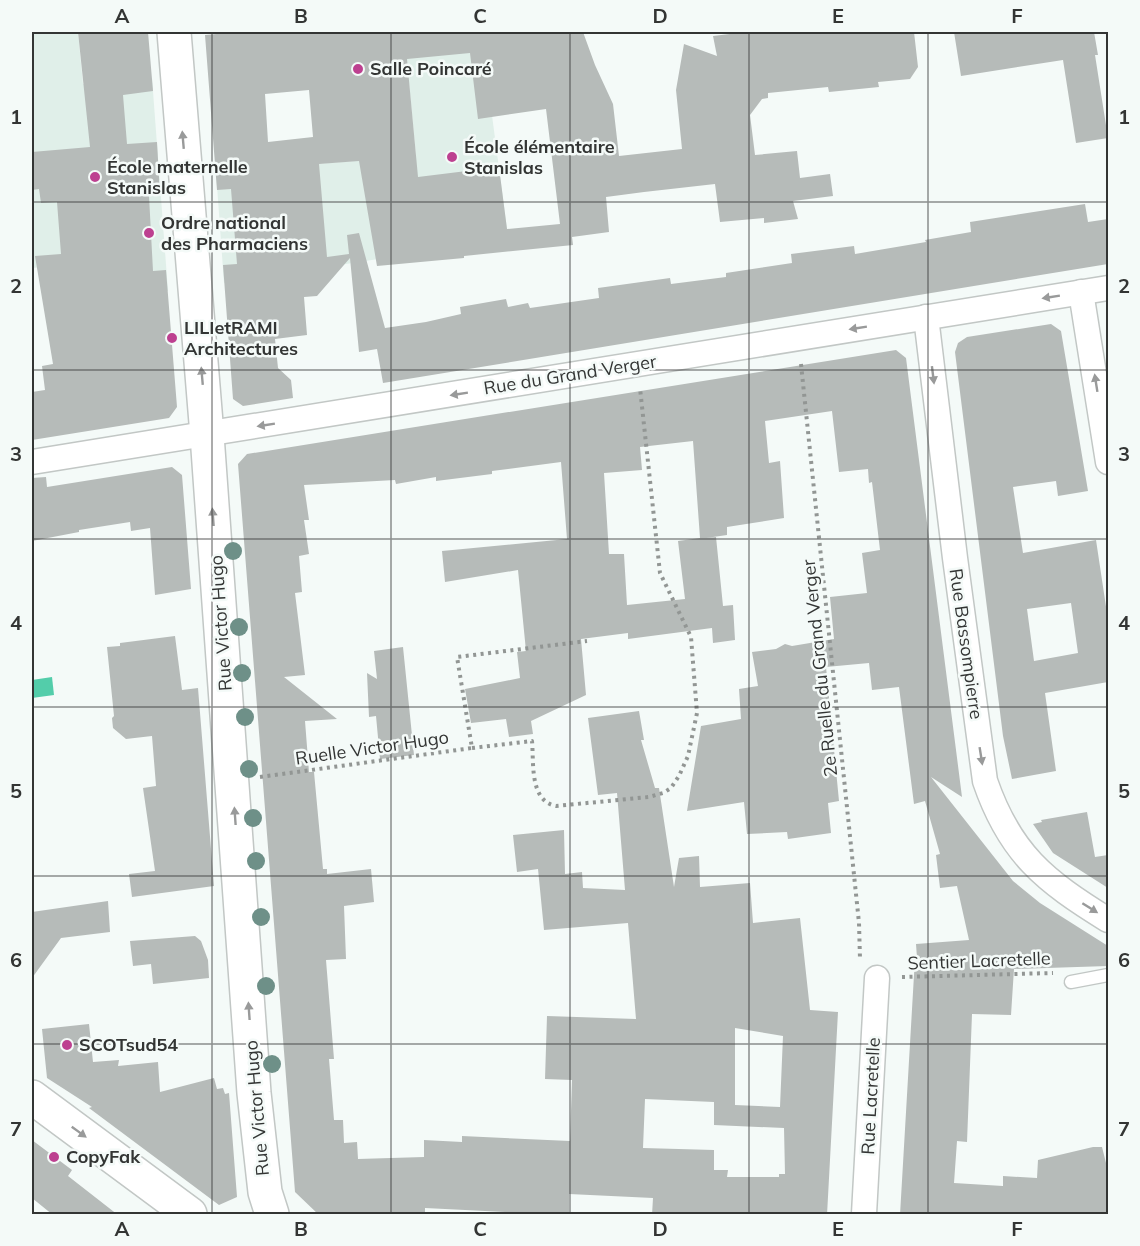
<svg xmlns="http://www.w3.org/2000/svg" width="1140" height="1246" viewBox="0 0 1140 1246" font-family="Mulish,sans-serif">
  <style>
    .built { fill: #e0efe9 }
    .water { fill: #53cdaa }
    .building { fill: #b6bbb9; fill-rule: evenodd }
    .lines { fill: none; stroke-linecap: round; stroke-linejoin: round }
    .service-casing { stroke: #c2c7c5; stroke-width: 15 }
    .minor-casing { stroke: #c2c7c5; stroke-width: 27 }
    .secondary-casing { stroke: #c2c7c5; stroke-width: 36 }
    .path { stroke: #929694; stroke-width: 4; stroke-dasharray: 3 4.5; stroke-linecap: butt }
    .service { stroke: #fff; stroke-width: 12 }
    .minor { stroke: #fff; stroke-width: 24 }
    .secondary { stroke: #fff; stroke-width: 33 }
    .tree { fill: #6e9088 }
    .oneway { fill: #999a9a }
    .grid { fill: none; stroke: #333534; stroke-width: 1.5; stroke-opacity: 0.55 }
    .poi-dot { fill: #bd4090; stroke: #f4faf8; stroke-width: 2 }
    .labels { text-anchor: middle; stroke-width: 5; stroke-linejoin: round; paint-order: stroke }
    .poi-label { font-size: 18px; font-weight: bold; fill: #333534; stroke: #f4faf8; text-anchor: start }
    .street-label { font-size: 18px; fill: #333534; stroke: #f4faf8 }
    .neatline { fill: none; stroke: #333534; stroke-width: 2 }
    .grid-label { font-size: 20px; text-anchor: middle; font-weight: bold; fill: #333534 }
  </style>
  <rect width="100%" height="100%" fill="#f4faf8"/>
  <g class="built">
    <polygon points="32,32 78,32 83,84 152,78 168,291 71,305 65,265 32,268"/>
    <polygon points="404,32 481,32 507,229 404,255 224,283 216,172 416,156"/>
  </g>
  <polygon class="water" points="52,677 54,695 32,698 32,680"/>
  <g class="building">
    <polygon points="78,32 148,32 153,91 123,95 127,144 157,142 160,195 149,196 153,271 166,270 177,407 169,418 32,440 32,392 45,390 42,366 53,364 35,256 61,254 57,202 41,203 39,189 32,190 32,152 90,147"/>
    <path d="M240,32H583L595,65L613,104L619,156L682,149L676,90L684,44L717,56L713,36L746,32H914L918,67L910,79L878,82L879,87L829,92L828,87L768,93V98L762,99L750,115L755,155L797,151L800,178L830,174L833,196L793,201L798,219L764,223V218L720,222L715,184L644,192L606,197L609,232L572,237L573,245L464,256V258L377,266L359,161L319,164L327,257L349,254L347,235L359,233L385,328L426,322L461,314L460,307L506,299L508,307L528,303L530,308L599,298L598,288L670,278L671,284L726,277V273L792,263L791,254L854,246L855,254L926,242L925,240L971,232L970,222L1085,204L1088,222L1108,219V264L383,383L377,349L359,352L350,258L317,296L304,297L307,335L275,339L278,368L291,380L293,398L243,406L233,399L223,265L237,264L231,189L217,190L205,35ZM470,53L478,119L546,109L560,224L507,229L499,167L418,177L407,59ZM309,90L313,137L268,142L265,94Z"/>
    <polygon points="954,32 1094,32 1098,55 1095,55 1108,138 1076,143 1063,60 961,76"/>
    <path d="M1051,324L1061,331L1088,491L1058,496L1056,481L1013,487L1023,553L1096,540L1108,620V682L1045,693L1056,771L1012,779L1003,736L955,352L958,343L967,337ZM1071,603L1078,653L1034,661L1027,609Z"/>
    <path d="M896,350L906,358L962,797L931,777L1013,881L1040,903L1108,946V966L1014,969L1011,1015L972,1014L967,1142L957,1141L954,1183L1003,1186V1176L1037,1178L1038,1160L1093,1147H1102L1108,1171V1215H900L915,958H917L916,944L969,940L957,886L940,888L936,855L940,854L925,801L914,804L899,687L872,690L869,663L826,667L839,801L828,803L831,833L788,839L787,832L747,834L744,802L687,811L701,726L741,719L739,689L758,686L752,652L776,649L785,644L792,646L834,639L830,597L867,593L862,553L880,550L872,482L869,483L868,469L839,472L832,411L765,421L769,463L780,461L784,518L727,527V535L706,538L716,537L723,606L733,605L735,640L713,643L712,628L628,639V633L581,639L586,695L531,721L533,734L509,737L506,719L471,723L465,689L520,678L517,652L526,651L518,570L445,582L442,551L567,539L561,462L492,471V474L436,481V477L396,484L395,480L304,485L309,520H304L309,554L299,556L302,592L295,593L305,675L284,677L337,719L305,721L309,772H314L323,869H327V874L371,869L374,902L344,906L346,959L326,960L334,1059H329L334,1120H343L344,1143L357,1142L358,1159L424,1157V1140L462,1142V1136L570,1141L572,1080L545,1079L547,1016L636,1019L628,923L544,930L538,869L517,872L513,835L564,830L565,874L582,872L583,888L625,890L617,793L598,795L588,718L639,711L644,740H641L655,788H659L674,887L679,858L699,856L700,887L750,883L753,923L800,918L810,1010L838,1012L827,1215H652L653,1198L569,1194V1215L425,1208V1215H319L295,1192L238,464L247,454ZM693,441L700,538L678,541L685,599L627,605L624,554H609L604,473L642,470L640,447ZM735,1028L783,1036L780,1107L735,1105ZM645,1099L714,1102V1125L784,1128L785,1174H779V1177H727L728,1170H714V1150L643,1148Z"/>
    <polygon points="172,467 182,475 191,589 155,595 150,528 131,531 130,522 79,530 79,532 32,541 32,478 46,477 47,487"/>
    <polygon points="175,636 182,690 198,688 214,886 132,897 129,874 155,871 143,788 156,786 152,736 126,739 113,728 112,718 114,716 107,647 120,646 120,643"/>
    <polygon points="403,647 414,755 380,759 376,716 369,717 367,673 377,679 374,651"/>
    <polygon points="1087,812 1095,857 1108,855 1108,888 1053,853 1033,824 1042,822 1041,820"/>
    <polygon points="108,901 110,932 61,938 32,978 32,912"/>
    <polygon points="195,936 201,941 208,960 209,978 153,984 151,964 133,966 130,941"/>
    <polygon points="89,1024 93,1062 119,1060 118,1066 158,1062 160,1092 214,1078 217,1089 223,1088 225,1094 229,1093 237,1197 219,1205 89,1108 92,1107 47,1078 42,1029"/>
    <polygon points="32,1140 72,1170 68,1176 118,1215 53,1215 32,1198"/>
  </g>
  <g class="lines">
    <g class="service-casing">
      <polyline id="service" points="1071,982 1108,975"/>
    </g>
    <g class="minor-casing">
      <g id="minor">
        <polyline points="1081,292 1108,462"/>
        <path d="M926,317L955,558L985,781C1010,854 1045,881 1108,920"/>
        <polyline points="32,462 1108,288"/>
        <polyline points="864,1214 877,978"/>
      </g>
    </g>
    <g class="secondary-casing">
      <g id="secondary">
        <polyline points="174,32 207,435 254,1093 265,1192 272,1214"/>
        <polyline points="32,1097 190,1214"/>
      </g>
    </g>
    <g class="path">
      <polyline points="801,364 859,923 860,959"/>
      <path d="M472,748L532,741C534,762 529,801 556,806L649,797L663,793L671,788L679,776L688,756L697,713L691,637L660,573L640,388"/>
      <polyline points="260,777 472,748 457,657 587,641"/>
      <polyline points="902,977 1053,973"/>
    </g>
    <use href="#service" class="service"/>
    <use href="#minor" class="minor"/>
    <use href="#secondary" class="secondary"/>
  </g>
  <g class="tree">
    <circle cx="233" cy="551" r="9"/>
    <circle cx="239" cy="627" r="9"/>
    <circle cx="242" cy="673" r="9"/>
    <circle cx="245" cy="717" r="9"/>
    <circle cx="249" cy="769" r="9"/>
    <circle cx="253" cy="818" r="9"/>
    <circle cx="256" cy="861" r="9"/>
    <circle cx="261" cy="917" r="9"/>
    <circle cx="266" cy="986" r="9"/>
    <circle cx="272" cy="1064" r="9"/>
  </g>
  <defs><path id="oneway-solid" d="M-6-.8H1V-3.2L6.5 0L1 3.2V.8H-6Z" transform="scale(1.5)"/></defs>
  <g class="oneway">
    <use href="#oneway-solid" transform="translate(183 140) rotate(-95)"/>
    <use href="#oneway-solid" transform="translate(1051 297) rotate(171)"/>
    <use href="#oneway-solid" transform="translate(858 328) rotate(171)"/>
    <use href="#oneway-solid" transform="translate(933 375) rotate(83)"/>
    <use href="#oneway-solid" transform="translate(202 376) rotate(-95)"/>
    <use href="#oneway-solid" transform="translate(1096 383) rotate(-99)"/>
    <use href="#oneway-solid" transform="translate(459 394) rotate(171)"/>
    <use href="#oneway-solid" transform="translate(266 425) rotate(171)"/>
    <use href="#oneway-solid" transform="translate(213 517) rotate(-94)"/>
    <use href="#oneway-solid" transform="translate(981 756) rotate(81)"/>
    <use href="#oneway-solid" transform="translate(235 816) rotate(-94)"/>
    <use href="#oneway-solid" transform="translate(1090 908) rotate(32)"/>
    <use href="#oneway-solid" transform="translate(249 1011) rotate(-94)"/>
    <use href="#oneway-solid" transform="translate(79 1132) rotate(36)"/>
  </g>
  <path class="grid" d="M212,32V1214M391,32V1214M570,32V1214M749,32V1214M928,32V1214M32,202H1108M32,370H1108M32,539H1108M32,707H1108M32,876H1108M32,1044H1108"/>
  <g class="poi-dot">
    <circle cx="358" cy="69" r="6"/>
    <circle cx="452" cy="157" r="6"/>
    <circle cx="95" cy="177" r="6"/>
    <circle cx="149" cy="233" r="6"/>
    <circle cx="172" cy="338" r="6"/>
    <circle cx="67" cy="1045" r="6"/>
    <circle cx="54" cy="1157" r="6"/>
  </g>
  <g class="labels">
    <g class="poi-label">
      <text x="370" y="75">Salle Poincaré</text>
      <text x="464" y="153">École élémentaire<tspan x="464" dy="21">Stanislas</tspan></text>
      <text x="107" y="173">École maternelle<tspan x="107" dy="21">Stanislas</tspan></text>
      <text x="161" y="229">Ordre national<tspan x="161" dy="21">des Pharmaciens</tspan></text>
      <text x="184" y="334">LILIetRAMI<tspan x="184" dy="21">Architectures</tspan></text>
      <text x="79" y="1051">SCOTsud54</text>
      <text x="66" y="1163">CopyFak</text>
    </g>
    <g class="street-label">
      <text transform="translate(570 375) rotate(-9)" y="6">Rue du Grand Verger</text>
      <text transform="translate(221 623) rotate(-94)" y="6">Rue Victor Hugo</text>
      <text transform="translate(966 644) rotate(82)" y="6">Rue Bassompierre</text>
      <text transform="translate(820 668) rotate(-96)" y="6">2e Ruelle du Grand Verger</text>
      <text transform="translate(372 748) rotate(-8)" y="6">Ruelle Victor Hugo</text>
      <text transform="translate(979 961) rotate(-2)" y="6">Sentier Lacretelle</text>
      <text transform="translate(871 1096) rotate(-87)" y="6">Rue Lacretelle</text>
      <text transform="translate(257 1108) rotate(-95)" y="6">Rue Victor Hugo</text>
    </g>
  </g>
  <rect width="1140" height="1246" fill="none" stroke="#f4faf8" stroke-width="66"/>
  <rect x="33" y="33" width="1074" height="1180" class="neatline"/>
  <g class="grid-label">
    <text x="122" y="23">A</text>
    <text x="301" y="23">B</text>
    <text x="480" y="23">C</text>
    <text x="660" y="23">D</text>
    <text x="838" y="23">E</text>
    <text x="1017" y="23">F</text>
    <text x="16" y="124">1</text>
    <text x="1124" y="124">1</text>
    <text x="16" y="293">2</text>
    <text x="1124" y="293">2</text>
    <text x="16" y="461">3</text>
    <text x="1124" y="461">3</text>
    <text x="16" y="630">4</text>
    <text x="1124" y="630">4</text>
    <text x="16" y="798">5</text>
    <text x="1124" y="798">5</text>
    <text x="16" y="967">6</text>
    <text x="1124" y="967">6</text>
    <text x="16" y="1136">7</text>
    <text x="1124" y="1136">7</text>
    <text x="122" y="1236">A</text>
    <text x="301" y="1236">B</text>
    <text x="480" y="1236">C</text>
    <text x="660" y="1236">D</text>
    <text x="838" y="1236">E</text>
    <text x="1017" y="1236">F</text>
  </g>
</svg>
